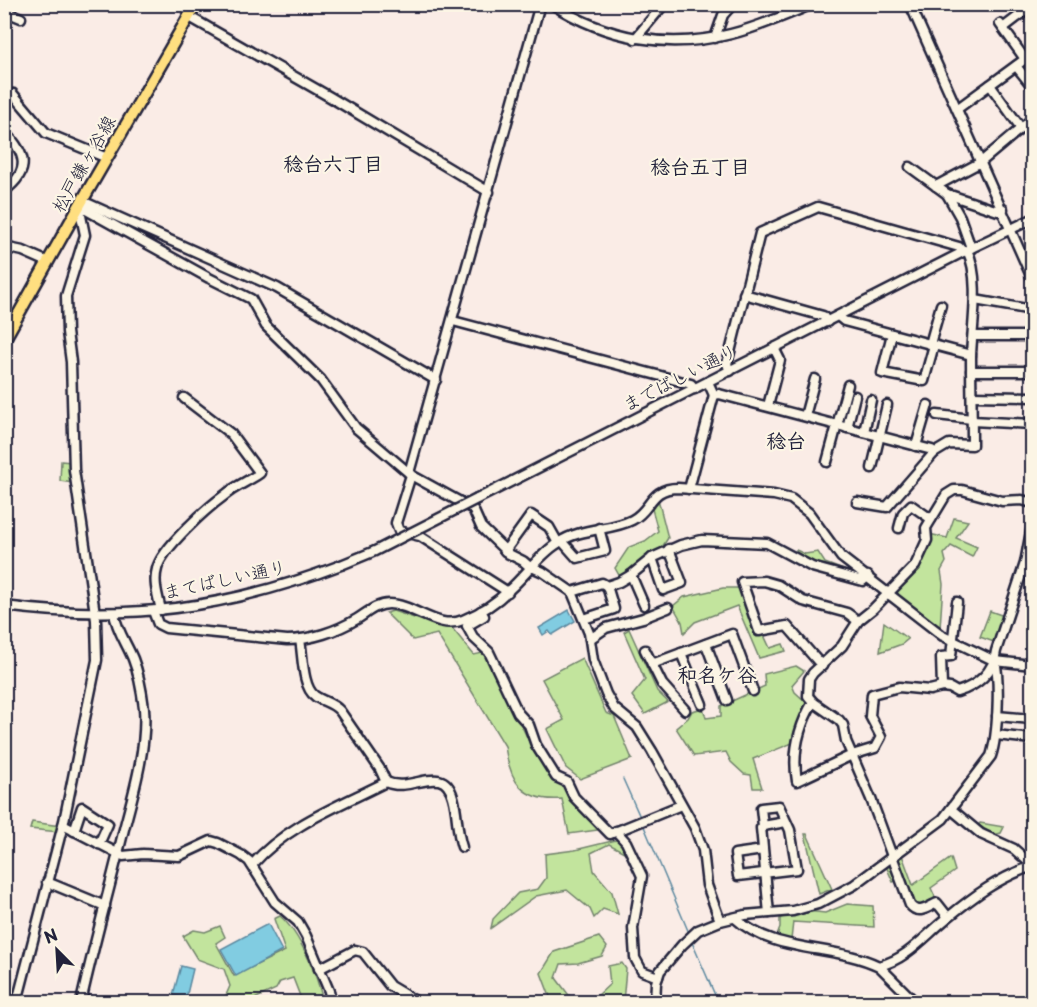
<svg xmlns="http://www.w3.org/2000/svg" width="1037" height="1007" viewBox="0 0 1037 1007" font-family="'Playpen Sans','Klee One',sans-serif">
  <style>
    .green { fill: #c2e49d; stroke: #72836c; stroke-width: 1.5 }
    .water { fill: #81cce1; stroke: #5b889f; stroke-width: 1.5 }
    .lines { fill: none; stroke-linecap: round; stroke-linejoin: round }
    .stream { stroke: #5b889f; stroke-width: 1.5 }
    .minor-casing { stroke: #22223b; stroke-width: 13 }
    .major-casing { stroke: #22223b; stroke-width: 15 }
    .minor { stroke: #fcf5e5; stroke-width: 8 }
    .major { stroke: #ffdf80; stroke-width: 10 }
    .minor-bridge-casing { stroke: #22223b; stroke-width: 13; stroke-linecap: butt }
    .minor-bridge { stroke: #fcf5e5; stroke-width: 8 }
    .labels { text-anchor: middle; stroke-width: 4.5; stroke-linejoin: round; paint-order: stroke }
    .street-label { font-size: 18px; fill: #22223b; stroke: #fcf5e5 }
    .neighbourhood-label { font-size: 20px; font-weight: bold; fill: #22223b; stroke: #fcf5e5 }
  </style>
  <rect width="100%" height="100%" fill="#faece6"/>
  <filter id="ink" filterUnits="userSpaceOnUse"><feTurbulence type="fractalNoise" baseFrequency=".0167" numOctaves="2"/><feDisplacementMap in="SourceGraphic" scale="12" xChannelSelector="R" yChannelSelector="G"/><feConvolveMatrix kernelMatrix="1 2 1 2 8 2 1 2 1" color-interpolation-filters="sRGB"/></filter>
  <g filter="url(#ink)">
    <g class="green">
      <polygon points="61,461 71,462 74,483 60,481"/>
      <polygon points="658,499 668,538 661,549 620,577 615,568 629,547 645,541 658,531 652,509"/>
      <polygon points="954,518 968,521 956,538 977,547 972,557 951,546 944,554 946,562 941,571 943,584 940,628 900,598 896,589 928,548 929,534 947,538"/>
      <polygon points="796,550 805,554 818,552 825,563 854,574 813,565 793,554"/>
      <polygon points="723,588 742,588 770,648 783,644 786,651 759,658 737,606 695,622 684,633 682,622 673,606 684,597"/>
      <path d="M393,611L442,627L452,628L474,655L487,652L532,748L552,780L569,787L572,800L612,828L569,834L562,799C522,802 510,782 505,746L437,634L413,640L386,613Z"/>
      <polygon points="990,611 1004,616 994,642 980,637"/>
      <polygon points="884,622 908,639 902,644 880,652"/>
      <polygon points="629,629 657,691 668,702 645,714 632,696 645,680 624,632"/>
      <polygon points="582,658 606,713 614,716 632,759 580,779 566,768 547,729 564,720 542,679"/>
      <polygon points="796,666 804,671 792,685 795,692 808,704 795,742 753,759 762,788 753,788 751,775 744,774 731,762 726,752 694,756 676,728 688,718 692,711 703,708 706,718 721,716 721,706 765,686 764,674"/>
      <polygon points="32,822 60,826 59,832 30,829"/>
      <polygon points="980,823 1004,827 1001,833 994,835 978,825"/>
      <polygon points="805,834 807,834 832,889 819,894"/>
      <polygon points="616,840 624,844 626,853 609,844 591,853 594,871 612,892 618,914 603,909 594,918 590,909 567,890 536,896 491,928 493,919 518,893 538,889 546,878 545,854 575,850"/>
      <polygon points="902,855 913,885 951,858 955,871 931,888 937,901 916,909 902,879 893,882 886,866"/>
      <polygon points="847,904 873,906 874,927 793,922 791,940 777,936 780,928 780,918 807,911 825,913"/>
      <path d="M280,916C300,933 318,977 323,1002H305L300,996L293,978L280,982L276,989L248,1002H223L230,986L224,969L197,959L183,936L194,930L205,932L220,926L225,937L216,943L234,976L285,951L274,919Z"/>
      <polygon points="599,937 607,947 602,956 578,963 561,964 556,978 571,998 597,996 610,984 608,966 622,963 626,969 623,1002 552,1002 541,973 554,952"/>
    </g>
    <g class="water">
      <polygon points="569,610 575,621 552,635 549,631 543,635 539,628"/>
      <polygon points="268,924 282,951 236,976 221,949"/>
      <polygon points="181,966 193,969 186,998 173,995"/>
    </g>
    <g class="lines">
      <g class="stream">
        <polyline points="623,779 640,817"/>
        <polyline points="643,824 689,933"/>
        <polyline points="691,940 718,1002"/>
      </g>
      <g class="minor-casing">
        <g id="minor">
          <path d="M552,4C606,39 668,50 731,34C759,27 786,15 813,4"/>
          <polyline points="910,4 1032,278"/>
          <polyline points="4,11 21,18"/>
          <polyline points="188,16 330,97 489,192"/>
          <polyline points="1000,24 1025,59"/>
          <polyline points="1003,28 1032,6"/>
          <polyline points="715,38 723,15 733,4"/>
          <polyline points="635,39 664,4"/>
          <polyline points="1016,66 1032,86"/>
          <polyline points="990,85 1021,128"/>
          <polyline points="4,98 13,94 46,133 107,158"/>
          <polyline points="957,109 1032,54"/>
          <path d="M4,131C27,154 31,171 4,191"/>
          <polyline points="910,167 947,194 960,217 971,248"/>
          <polyline points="936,186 981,162 1032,119"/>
          <polyline points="947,194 998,211 1003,209"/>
          <polyline points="82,201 277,288 436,380"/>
          <polyline points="79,206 209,278 251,299 266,326 321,380 356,428 409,473"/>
          <polyline points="4,247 23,251 48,262"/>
          <polyline points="744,294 823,316 827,322"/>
          <polyline points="975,300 1032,310"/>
          <polyline points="838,316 844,321 971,355"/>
          <polyline points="453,321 691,384 695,389"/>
          <polyline points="892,334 882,373 924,381 934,345"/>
          <polyline points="973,336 1032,336"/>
          <polyline points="930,344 941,305"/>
          <polyline points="730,371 727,364 760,233 818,207 959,247 963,252"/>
          <polyline points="971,371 1032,371"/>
          <path d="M708,382L714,395L719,394L932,450L934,453L949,444L972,445C972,416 971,386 971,356C972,326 981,278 967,250"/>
          <polyline points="972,396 1032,397"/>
          <polyline points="768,406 780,360 774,348"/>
          <polyline points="937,415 972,419"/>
          <polyline points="805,416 815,379"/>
          <polyline points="972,421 1032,424"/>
          <polyline points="847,428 855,396"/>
          <polyline points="864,432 871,400"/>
          <polyline points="916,446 928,405"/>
          <polyline points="827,462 848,385"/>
          <polyline points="872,468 887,405"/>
          <polyline points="411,475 473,509 481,527 509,554 523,561 531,568"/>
          <polyline points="689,489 714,395"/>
          <polyline points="477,499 963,252 1032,219"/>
          <polyline points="857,502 887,507 934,453"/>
          <polyline points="899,528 903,513 911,505 931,519"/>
          <polyline points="562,541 577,558 605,551 599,528"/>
          <polyline points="505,551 531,515 549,527 558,543"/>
          <polyline points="652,558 663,590 682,583 669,549"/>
          <polyline points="532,567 543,572 572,592 589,633 593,660 606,694 614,708 637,727 652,751 695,828 703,850 707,885 720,921"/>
          <polyline points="631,575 644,605"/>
          <polyline points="508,592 420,536 399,531 396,523 411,475 409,473 540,4"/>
          <polyline points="572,592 602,583 607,586 619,582 631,575 652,558 681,545 702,540 767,543 812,567 863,581 868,576"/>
          <path d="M4,606C127,622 226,609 341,565"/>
          <path d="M161,610C158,597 153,582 157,569C161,549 207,508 225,495C235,486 249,481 260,473L231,434L184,398"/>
          <path d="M153,611L158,624L166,628L287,640C311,640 337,631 357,619C367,613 376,604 389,604C414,604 438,631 463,620C480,613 496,603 509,590C526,575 539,555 558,543C581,527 611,531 632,520C652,510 649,488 678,488L774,495L791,499L809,513L841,557L943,636L995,661L1032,665"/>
          <polyline points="481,611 484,616 467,626 473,637 489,652 518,713 529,725 536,745 556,777 567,782 574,797 610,834 681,805"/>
          <polyline points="584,619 614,609 607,586"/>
          <polyline points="590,639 606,628 643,618 668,608"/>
          <polyline points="706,644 727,700"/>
          <polyline points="645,650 662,684 685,710"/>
          <polyline points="681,653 702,704"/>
          <polyline points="652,664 732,634 753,691"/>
          <polyline points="822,666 787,626 759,631 742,582 764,581 778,585 803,601 847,613 858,621"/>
          <polyline points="942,687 941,657 951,656 957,602"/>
          <path d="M813,702C799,726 792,753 797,781L852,755L875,748L881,737L870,716L872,694L899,687L930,690L942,687L950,688L957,692C977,686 994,672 996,651L1025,563L1032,526"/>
          <polyline points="997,716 1032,719"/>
          <polyline points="996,735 1032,739"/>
          <path d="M386,782C412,794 443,761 453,797C458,814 456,829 462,847"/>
          <polyline points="951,809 981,834 1014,849 1032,865"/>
          <polyline points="63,825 123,856 143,854 179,856 211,841 218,843 241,855 249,861 275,902 298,922 306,936 329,991 331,1002"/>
          <polyline points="763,826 786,822"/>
          <polyline points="74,831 82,807 108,824 99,844"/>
          <polyline points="616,831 626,842 642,876 633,928 635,958 642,971 658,977"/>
          <path d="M763,850L735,854L738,876L797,869L790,830L779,806L761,808L763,826L761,828C764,856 766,884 769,913"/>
          <path d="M252,865C287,825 339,806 386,782L380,769L340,711C332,702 323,702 315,696C302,687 303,654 300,640"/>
          <polyline points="47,882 105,906"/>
          <path d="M948,917L937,903C927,908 918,915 910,905L871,799L846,741L843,725L839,720L813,702L808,696L809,679L813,673L842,646L858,621L873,609L915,566L927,540L926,528L946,495L954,490H962L1002,501L1022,500L1032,503"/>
          <path d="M735,918C774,954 834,944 879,966C907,959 925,936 946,919C975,895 997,879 1032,866"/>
          <polyline points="879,966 915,1002"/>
          <polyline points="319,969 355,950 363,952 390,986 417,1002"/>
          <polyline points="17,1002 64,821 97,660 96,620 74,470 71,362 67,332 66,296 85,235 79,206"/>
          <path d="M81,1002C94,944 110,887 124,829C134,791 147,748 144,708C142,692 139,674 133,659C127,644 116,629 114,613"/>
          <path d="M655,1002L656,983L660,971L682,945L698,930L720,921L745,915L793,911L818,904L854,885L943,819L991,756C998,735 1000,682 995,661"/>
        </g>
      </g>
      <g class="major-casing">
        <polyline id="major" points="4,340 82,201 196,4"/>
      </g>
      <use href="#minor" class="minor"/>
      <use href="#major" class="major"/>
      <g class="minor-bridge-casing">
        <polyline id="minor-bridge" points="341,565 375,551 477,499"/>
      </g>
      <use href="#minor-bridge" class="minor-bridge"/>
    </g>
  </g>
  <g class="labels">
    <g class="street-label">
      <text transform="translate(84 164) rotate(-60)" y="6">松戸鎌ヶ谷線</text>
      <text transform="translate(680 378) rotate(-27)" y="6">までばしい通り</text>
      <text transform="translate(225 580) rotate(-12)" y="6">まてばしい通り</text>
    </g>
    <g class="neighbourhood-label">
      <text x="333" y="171">稔台六丁目</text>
      <text x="700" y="174">稔台五丁目</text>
      <text x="786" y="448">稔台</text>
      <text x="717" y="682">和名ケ谷</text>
    </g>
  </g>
  <rect width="1037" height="1007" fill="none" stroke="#fcf5e5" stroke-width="24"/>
  <rect x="12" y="12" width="1013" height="983" fill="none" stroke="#22223b" stroke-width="2" filter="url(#ink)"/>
  <g transform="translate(57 950) rotate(336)" stroke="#fcf5e5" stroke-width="4.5" paint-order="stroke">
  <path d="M0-4.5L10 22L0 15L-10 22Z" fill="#22223b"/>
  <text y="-9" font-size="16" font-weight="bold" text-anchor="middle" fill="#22223b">N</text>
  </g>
</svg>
